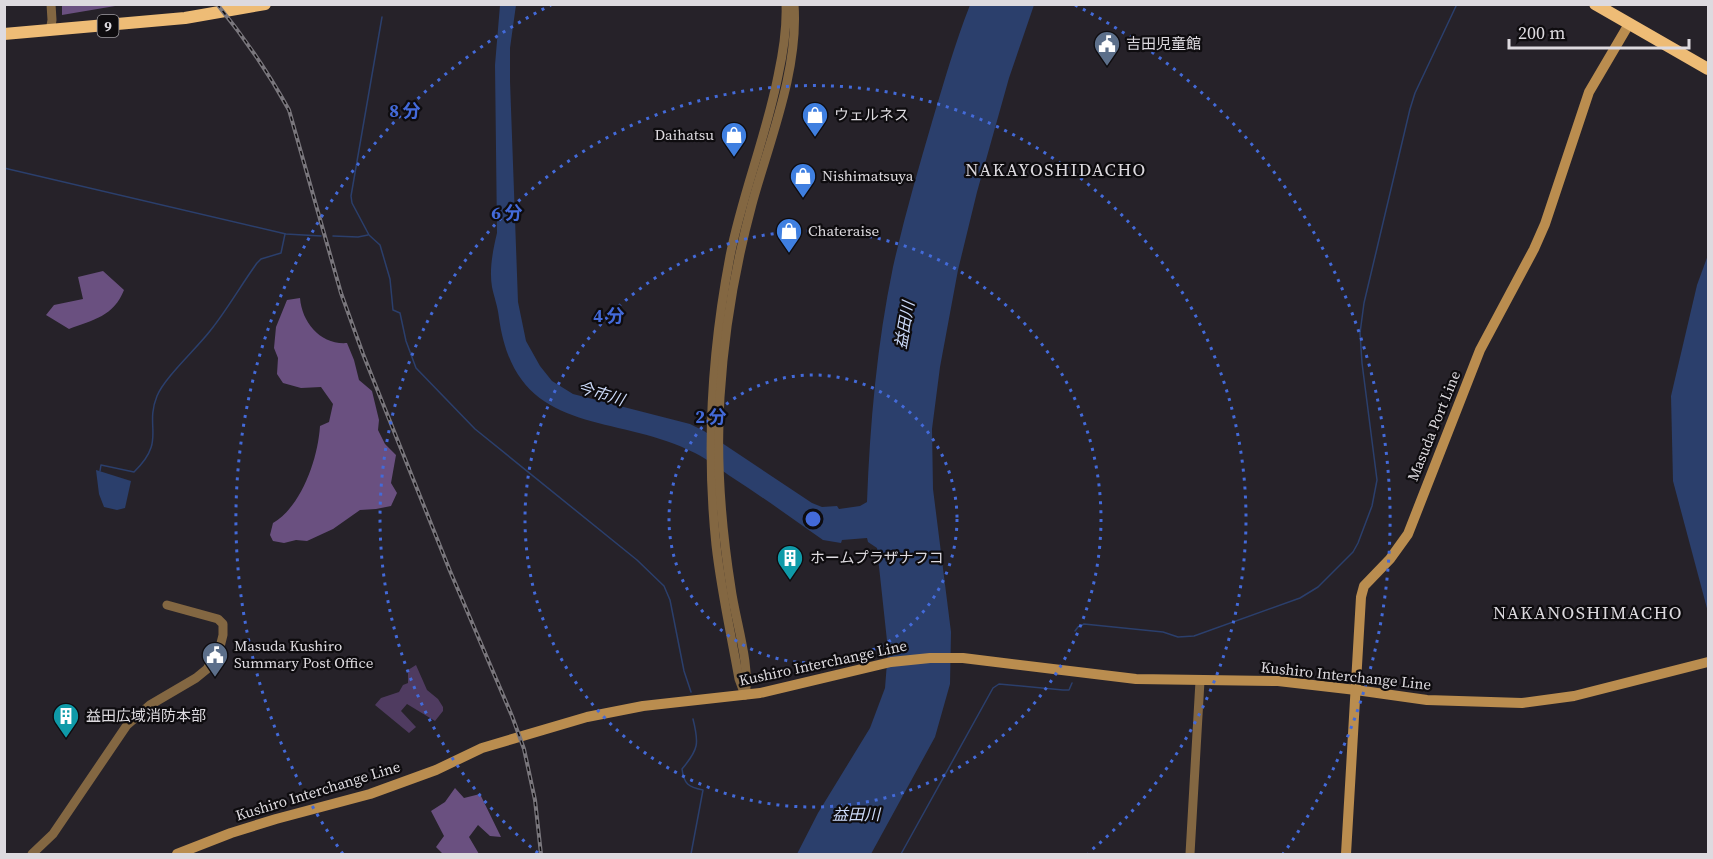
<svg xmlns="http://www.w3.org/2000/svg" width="1713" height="859" viewBox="0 0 1713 859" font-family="'Source Serif 4','Noto Sans JP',serif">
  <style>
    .green { fill: #4f3b60 }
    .forest { fill: #6a5080 }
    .water { fill: #2b3f6c }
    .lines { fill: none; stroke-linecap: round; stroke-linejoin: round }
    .stream { stroke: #2b3f6c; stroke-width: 1.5 }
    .tertiary { stroke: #836742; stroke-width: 9 }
    .secondary { stroke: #ba8d4f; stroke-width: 10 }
    .trunk { stroke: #eebc76; stroke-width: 12 }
    .rail-casing { stroke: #79767c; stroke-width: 4 }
    .rail { stroke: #0e0c0f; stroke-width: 1.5; stroke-dasharray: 4.5; stroke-linecap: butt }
    .ring { fill: none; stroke: #436ad9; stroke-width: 3; stroke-dasharray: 3 6 }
    .labels { text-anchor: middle; stroke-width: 4.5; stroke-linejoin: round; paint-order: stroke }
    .shield { fill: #0e0c0f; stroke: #9f9ca1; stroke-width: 1.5 }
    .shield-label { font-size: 14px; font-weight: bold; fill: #dddadf }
    .poi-label { font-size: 15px; fill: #dddadf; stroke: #0e0c0f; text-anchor: start }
    .street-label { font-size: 15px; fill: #dddadf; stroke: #0e0c0f }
    .water-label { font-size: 16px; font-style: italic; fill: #ccdaf9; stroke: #0e0c0f }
    .quarter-label { font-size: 18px; letter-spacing: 1.5px; fill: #dddadf; stroke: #0e0c0f }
    .centre { fill: #436ad9; stroke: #0e0c0f; stroke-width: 3 }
    .ring-label { font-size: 18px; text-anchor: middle; font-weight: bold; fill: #436ad9; stroke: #0e0c0f; stroke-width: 4.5; stroke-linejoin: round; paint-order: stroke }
  </style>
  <rect width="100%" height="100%" fill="#262229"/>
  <polygon class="green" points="416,665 427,690 438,699 443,707 443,711 435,721 407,704 401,711 416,727 409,733 375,705 381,698 399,692 403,685 408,683 408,670"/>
  <g class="forest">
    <polygon points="62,5 62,4 121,5 62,15"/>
    <path d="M103,271L124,290C114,316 93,320 69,329L46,315L54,305L83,299L78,277Z"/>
    <path d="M300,298C302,323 321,345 347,343L354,360L359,380L372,391L379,420L378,430L385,444L396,455L391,483L397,493L391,506L376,509L360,510L333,529L307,541L296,540L284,543L273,541L270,535L273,523C302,506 318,458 320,426L329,422L333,404L321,387L301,388L283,383L277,374L278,358L274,348L276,327L287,300Z"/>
    <polygon points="455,788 464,798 480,794 501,837 490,836 478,825 469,837 479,854 443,854 436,847 444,836 431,811 445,802"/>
  </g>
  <g class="water">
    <path d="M500,5H516L510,48V81L518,302L526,341L540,366L552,381L573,394L690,424L704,431L812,503L822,507L837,506L839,509L860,506L867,502C870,423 877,344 893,267C904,218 918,170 932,122C944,82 955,43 970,5H1034L1009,78L977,192L958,270L940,367L932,429L933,489L951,632L950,684L935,737L871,854H797L818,813L870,728L885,688L888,650L877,548L868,542L867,538L842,540L841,543L823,540C793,519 764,498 733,478C721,470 709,460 695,453C612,411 516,439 499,318C498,307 494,297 492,287C489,269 493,250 497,233L495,65Z"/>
    <polygon points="1708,255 1708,612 1673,481 1671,396 1697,285"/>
    <polygon points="96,470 131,481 125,508 117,510 104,507 99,494"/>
  </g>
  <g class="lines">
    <g class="stream">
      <polyline points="382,17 351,196 352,203 369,235 380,245 390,279 393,310 400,313 406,341 416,368 475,429 637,560 664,586 670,600 684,671 691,692"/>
      <polyline points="4,168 286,234 321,236"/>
      <polyline points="333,236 358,237 368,235"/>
      <path d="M100,471L101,465L134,472C167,440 144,428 157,396C164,378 197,348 210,331C227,310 241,285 257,263L261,259L281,253L285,234"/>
      <polyline points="1075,631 1078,627 1084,624 1163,632 1178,637 1194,636 1300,598 1318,587 1353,552 1358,543 1372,506 1377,480 1362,363 1360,333 1364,303 1410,109 1415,93 1457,4"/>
      <path d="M691,854L703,790C688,787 684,784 682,769C699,749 699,743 693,719"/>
      <polyline points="901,854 993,688 999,684 1063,690 1069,690 1072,683"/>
    </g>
    <g class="tertiary">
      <polyline points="50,31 52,20 51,4"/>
      <path d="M745,695L739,679C731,634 721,590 716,545C706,449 712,350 730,256C742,195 766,137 778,76C783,53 787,28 786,4"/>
      <path d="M745,695C751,666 735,619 731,588C721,525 716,461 720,397C724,332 735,267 752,204C769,142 799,70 794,4"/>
      <polyline points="32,854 53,834 127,725 150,705 196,678 207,669 220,647 223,635 223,624 218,619 167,605"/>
      <polyline points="1190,854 1200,681"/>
    </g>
    <g class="secondary">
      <polyline points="177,854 231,833 276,819 370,794 436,770 482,748 587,717 643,706 760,693 891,662 930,658 963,658 1136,679 1278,681 1356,690 1427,700 1522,703 1574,696 1708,662"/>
      <polyline points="1346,854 1361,597 1364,586 1390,559 1408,534 1480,350 1534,249 1545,224 1589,92 1629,24"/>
    </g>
    <g class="trunk">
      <polyline points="1595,4 1708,69"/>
      <polyline points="4,34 185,18 265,4"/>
    </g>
    <g class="rail-casing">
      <path id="rail" d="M217,4C244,37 268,72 289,110L341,293L363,354L450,571L512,716L524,749L535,800L541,854"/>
    </g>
    <use href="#rail" class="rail"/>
  </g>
  <g class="ring">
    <circle cx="813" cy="519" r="144"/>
    <circle cx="813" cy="519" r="288"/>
    <path d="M538 853A433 433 0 1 1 1088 853"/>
    <path d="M343 854A577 577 0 0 1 551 5M1075 5A577 577 0 0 1 1283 854"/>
  </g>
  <defs>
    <g id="civic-pin" transform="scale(1.35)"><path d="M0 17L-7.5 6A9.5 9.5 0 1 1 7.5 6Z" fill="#5c6f8a" stroke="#0e0c0f"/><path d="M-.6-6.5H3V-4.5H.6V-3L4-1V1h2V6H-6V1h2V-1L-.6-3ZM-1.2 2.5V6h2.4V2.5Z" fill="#fff"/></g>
    <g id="shop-pin" transform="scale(1.35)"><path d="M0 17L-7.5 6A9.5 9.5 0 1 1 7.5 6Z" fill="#3f7fe0" stroke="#0e0c0f"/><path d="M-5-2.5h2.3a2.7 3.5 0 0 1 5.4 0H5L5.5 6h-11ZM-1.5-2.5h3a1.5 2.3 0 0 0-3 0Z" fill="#fff"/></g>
    <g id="building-pin" transform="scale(1.35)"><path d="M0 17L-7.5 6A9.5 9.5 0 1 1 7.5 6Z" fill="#0f9aa8" stroke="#0e0c0f"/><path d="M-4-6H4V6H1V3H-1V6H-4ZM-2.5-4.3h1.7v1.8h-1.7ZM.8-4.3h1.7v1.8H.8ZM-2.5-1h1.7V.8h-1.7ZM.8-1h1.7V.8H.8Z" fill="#fff"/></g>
  </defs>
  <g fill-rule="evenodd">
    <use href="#civic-pin" x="1107" y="44"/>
    <use href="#shop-pin" x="815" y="115"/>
    <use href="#shop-pin" x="734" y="135"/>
    <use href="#shop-pin" x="803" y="176"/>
    <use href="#shop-pin" x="789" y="231"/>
    <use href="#building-pin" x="790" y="558"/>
    <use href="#civic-pin" x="215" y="655"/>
    <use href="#building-pin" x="66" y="716"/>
  </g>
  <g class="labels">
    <rect class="shield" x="97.5" y="15" width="21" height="22" rx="4.5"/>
    <g class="shield-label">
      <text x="108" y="31">9</text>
    </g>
    <g class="poi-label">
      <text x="1126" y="49">吉田児童館</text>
      <text x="834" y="120">ウェルネス</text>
      <text x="714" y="140" text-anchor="end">Daihatsu</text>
      <text x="822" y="181">Nishimatsuya</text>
      <text x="808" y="236">Chateraise</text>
      <text x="810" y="563">ホームプラザナフコ</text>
      <text x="234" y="651">Masuda Kushiro<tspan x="234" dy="17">Summary Post Office</tspan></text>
      <text x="86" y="721">益田広域消防本部</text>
    </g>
    <g class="street-label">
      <text transform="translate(1434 426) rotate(-68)" y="5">Masuda Port Line</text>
      <text transform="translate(823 663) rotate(-12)" y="5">Kushiro Interchange Line</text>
      <text transform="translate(1346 676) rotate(6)" y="5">Kushiro Interchange Line</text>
      <text transform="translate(318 791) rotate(-17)" y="5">Kushiro Interchange Line</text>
    </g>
    <g class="water-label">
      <text transform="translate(904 325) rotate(-80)" y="6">益田川</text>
      <text transform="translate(601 393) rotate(17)" y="6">今市川</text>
      <text x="856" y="820">益田川</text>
    </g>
    <g class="quarter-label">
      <text x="1056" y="176">NAKAYOSHIDACHO</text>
      <text x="1588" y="619">NAKANOSHIMACHO</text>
    </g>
  </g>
  <circle cx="813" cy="519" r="9" class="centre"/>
  <g class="ring-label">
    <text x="405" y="117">8 分</text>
    <text x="507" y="219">6 分</text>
    <text x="609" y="322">4 分</text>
    <text x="711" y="423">2 分</text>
  </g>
  <rect width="1713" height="859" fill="none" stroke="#dddadf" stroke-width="12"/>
  <path d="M1509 39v9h180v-9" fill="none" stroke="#dddadf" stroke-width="3"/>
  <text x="1518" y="39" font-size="18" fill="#dddadf" stroke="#0e0c0f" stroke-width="4.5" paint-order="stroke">200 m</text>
</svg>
